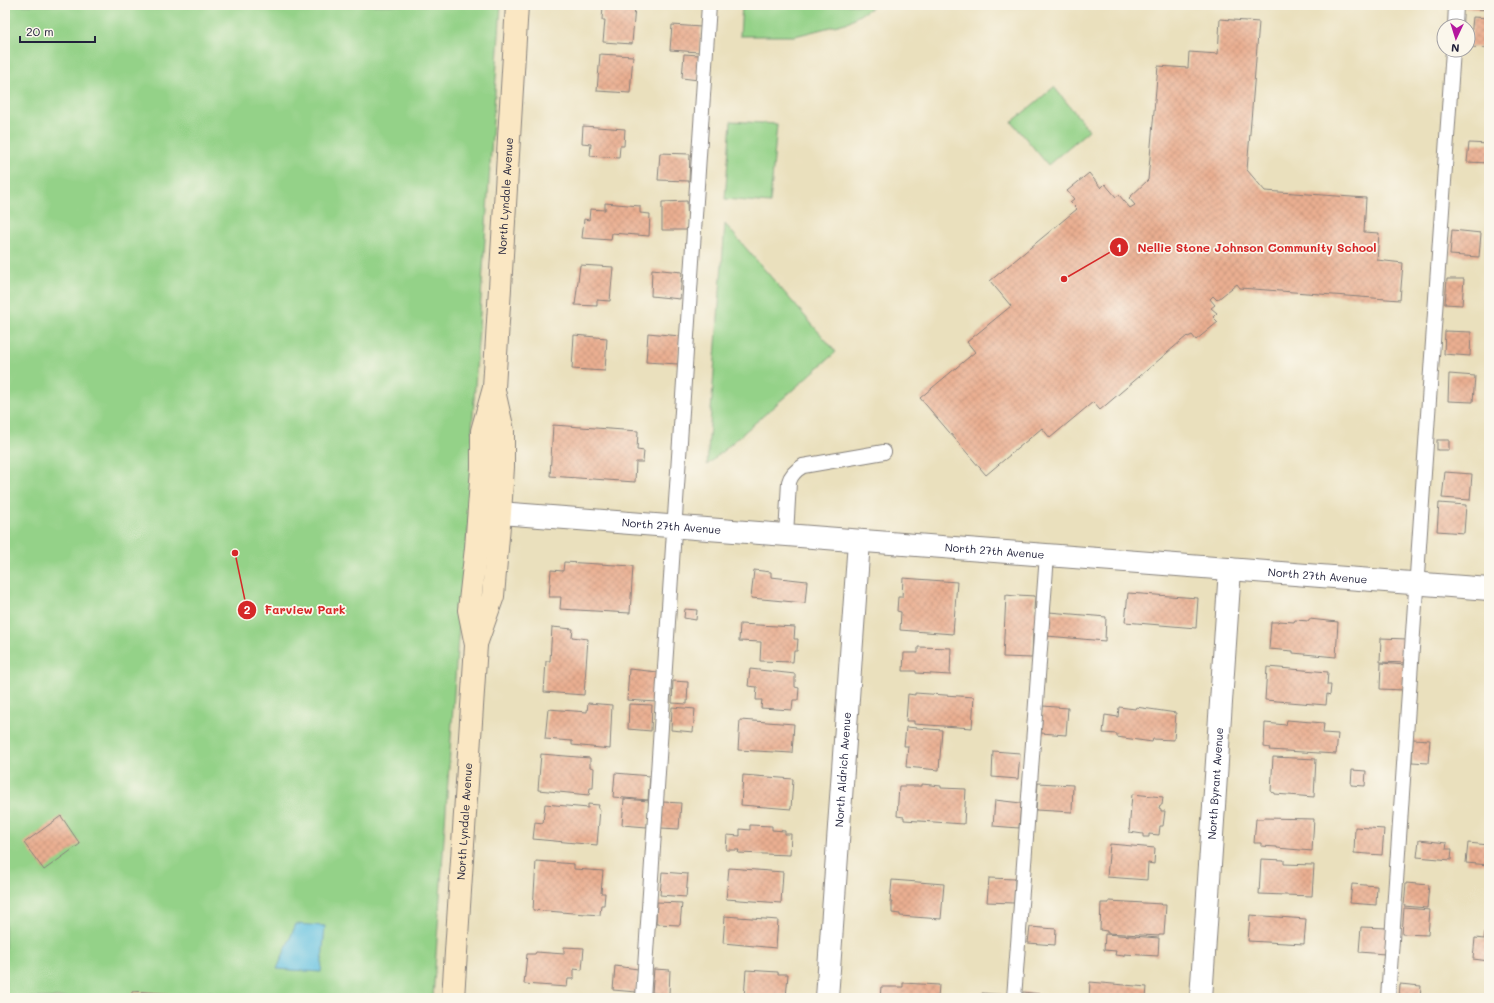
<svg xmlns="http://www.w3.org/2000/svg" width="1494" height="1003" viewBox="0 0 1494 1003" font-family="Mali,sans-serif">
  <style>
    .park { fill: #94d288; stroke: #5b7a62 }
    .water { fill: #62c1e1; stroke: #42728e }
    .building { fill: url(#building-cross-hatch) }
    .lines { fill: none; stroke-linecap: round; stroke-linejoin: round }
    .lane-casing { stroke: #86817c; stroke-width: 16 }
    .street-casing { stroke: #86817c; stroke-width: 24 }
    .secondary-casing { stroke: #86817c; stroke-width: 24 }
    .lane { stroke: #fff; stroke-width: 14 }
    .street { stroke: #fff; stroke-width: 22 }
    .secondary { stroke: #fae7c3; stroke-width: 22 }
    .labels { text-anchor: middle; stroke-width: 3.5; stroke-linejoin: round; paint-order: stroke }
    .street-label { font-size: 11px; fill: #22223b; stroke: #fbf7ec }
    .leader { fill: none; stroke: #d62828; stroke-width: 1.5 }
    .callout-dot { fill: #d62828; stroke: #fbf7ec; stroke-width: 1.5 }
    .mark-label { font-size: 12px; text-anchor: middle; font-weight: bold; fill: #fff }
    .callout-label { font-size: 12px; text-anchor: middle; font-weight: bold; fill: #d62828; stroke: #fbf7ec; stroke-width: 3.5; stroke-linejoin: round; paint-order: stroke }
  </style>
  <defs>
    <pattern id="building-cross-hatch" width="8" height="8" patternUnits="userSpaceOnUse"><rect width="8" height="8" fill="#eaaf91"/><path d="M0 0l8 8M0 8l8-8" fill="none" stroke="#c8967e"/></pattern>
  </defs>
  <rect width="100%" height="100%" fill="#fbf7ec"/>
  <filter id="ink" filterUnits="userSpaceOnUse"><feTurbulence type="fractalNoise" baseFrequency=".025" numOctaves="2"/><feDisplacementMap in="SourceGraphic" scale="8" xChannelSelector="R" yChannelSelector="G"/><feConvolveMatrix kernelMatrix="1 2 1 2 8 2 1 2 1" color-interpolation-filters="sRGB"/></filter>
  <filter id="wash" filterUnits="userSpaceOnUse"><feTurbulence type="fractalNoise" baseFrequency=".012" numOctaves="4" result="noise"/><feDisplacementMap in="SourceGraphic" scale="16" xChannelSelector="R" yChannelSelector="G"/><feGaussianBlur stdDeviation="0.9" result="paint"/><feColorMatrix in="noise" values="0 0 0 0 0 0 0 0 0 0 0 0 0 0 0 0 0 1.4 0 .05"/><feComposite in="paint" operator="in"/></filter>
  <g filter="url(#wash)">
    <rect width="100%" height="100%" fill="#eae0bd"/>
    <g class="park">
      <polygon points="5,5 501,5 472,430 475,456 457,650 433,998 5,998"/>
      <polygon points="742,5 876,5 846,23 795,36 740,36"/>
      <polygon points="1054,87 1089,130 1048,165 1012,122"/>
      <polygon points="731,121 777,124 770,203 725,199"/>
      <polygon points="725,224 836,352 707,465"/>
    </g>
    <polygon class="water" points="296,924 325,926 321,972 277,969"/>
    <g id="blocks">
      <g class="building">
        <polygon points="605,5 635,6 632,44 603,42 605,20 602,20 603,6 605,6"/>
        <polygon points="1465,5 1489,5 1489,10 1465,8"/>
        <polygon points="1473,17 1489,18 1489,48 1470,47"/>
        <polygon points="1220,19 1259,22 1247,170 1265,191 1366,198 1364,232 1379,233 1377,260 1403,263 1400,300 1240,288 1237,284 1217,300 1213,296 1210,299 1215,305 1211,308 1217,313 1213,317 1218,322 1196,340 1192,335 1188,337 1187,336 1100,410 1093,402 1050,438 1042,428 986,475 920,398 975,352 967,342 1011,306 990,281 1077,209 1070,202 1074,199 1067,191 1089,173 1101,188 1105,184 1116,197 1119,195 1130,208 1135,205 1129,198 1148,180 1158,66 1188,68 1189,52 1218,54"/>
        <polygon points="672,25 701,27 699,52 670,50"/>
        <polygon points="600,54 633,56 630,93 597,91"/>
        <polygon points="684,54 699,55 698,80 682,78"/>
        <polygon points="583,126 625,129 624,146 620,146 619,158 590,156 591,144 582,143"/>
        <polygon points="1469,143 1489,144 1489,163 1467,162"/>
        <polygon points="660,153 690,154 689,181 658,180"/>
        <polygon points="687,201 688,230 662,230 662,202"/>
        <polygon points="605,203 640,206 640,213 650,214 649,236 612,233 611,240 582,238 584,219 589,220 590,209 605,210"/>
        <polygon points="1452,230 1481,233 1479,257 1450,255"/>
        <polygon points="580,265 613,267 610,301 597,300 597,306 575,305"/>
        <polygon points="652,269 682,272 680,299 651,296"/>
        <polygon points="1447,279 1464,279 1462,305 1445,304"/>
        <polygon points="1445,331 1471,332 1470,356 1444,354"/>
        <polygon points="648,333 680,336 678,364 646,362"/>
        <polygon points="574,335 607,338 605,371 572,369"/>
        <polygon points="1449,374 1475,376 1473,402 1448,401"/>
        <polygon points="553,425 638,431 637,450 644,451 643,462 636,462 635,482 550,476"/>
        <rect x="1437" y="440" width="12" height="10"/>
        <polygon points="1445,472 1472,474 1470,500 1442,498"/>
        <polygon points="1439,503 1466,505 1464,533 1437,531"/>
        <polygon points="564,562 633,566 630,613 560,609 561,597 549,597 551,570 563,571"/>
        <polygon points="754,570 771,572 771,577 807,581 805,603 751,598"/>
        <polygon points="903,578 957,582 953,634 900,630 901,612 897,611 898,597 902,597"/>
        <polygon points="1128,593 1198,598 1196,628 1125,622"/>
        <polygon points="1006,595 1016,596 1017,595 1035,596 1034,610 1037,610 1035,629 1033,629 1032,658 1003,657"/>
        <polygon points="685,609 697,610 696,620 684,618"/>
        <polygon points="1049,612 1106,617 1105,641 1047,636"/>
        <polygon points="1309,619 1338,622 1336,657 1293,653 1293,651 1269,649 1271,622 1278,622 1279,621 1294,622 1295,620 1309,621"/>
        <polygon points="740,624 795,627 794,639 798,639 797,651 794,651 793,662 760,661 761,642 739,641"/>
        <polygon points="552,627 573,629 572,637 588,639 584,695 544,692 546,661 550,661"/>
        <polygon points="1381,638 1407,639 1406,663 1380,662"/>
        <polygon points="918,647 951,648 950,675 916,673 916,671 903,671 904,653 918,653"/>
        <polygon points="1381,663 1405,665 1404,690 1380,689"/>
        <polygon points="1267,667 1328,672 1327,685 1331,685 1330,695 1327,694 1326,705 1265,700"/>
        <polygon points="629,669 658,672 656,702 627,700"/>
        <polygon points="750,669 795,674 795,687 799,688 798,700 793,700 792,710 761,708 762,700 756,700 757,687 748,686"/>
        <polygon points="673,681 688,682 687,704 672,703"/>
        <polygon points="915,693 974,697 972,728 914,724 914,721 906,721 908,694 915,695"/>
        <polygon points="588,703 612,705 610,749 572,745 572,741 545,739 548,709 587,712"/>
        <polygon points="629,704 652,705 651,731 628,729"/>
        <polygon points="1043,706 1068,708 1066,735 1041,733"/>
        <polygon points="672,707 695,709 693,732 671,730"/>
        <polygon points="1119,707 1135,709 1136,707 1176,713 1174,740 1153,739 1152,742 1117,737 1117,734 1103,733 1105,715 1118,717"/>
        <polygon points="740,720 794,724 792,753 738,750"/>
        <polygon points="1287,720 1324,723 1323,733 1338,734 1336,754 1269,750 1270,748 1264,747 1265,723 1286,725"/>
        <polygon points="906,727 942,730 939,770 906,767 908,746 904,746"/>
        <polygon points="1413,739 1430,740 1428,763 1412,762"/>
        <polygon points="993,751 1020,753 1018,779 992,777"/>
        <polygon points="541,754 590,758 590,767 594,768 593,788 590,788 589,795 538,790"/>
        <polygon points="1273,757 1316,759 1314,797 1275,794 1275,793 1271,792"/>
        <polygon points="1352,770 1366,771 1365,786 1351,785"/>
        <polygon points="615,773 650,776 648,800 613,797"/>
        <polygon points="743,775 793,779 791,809 741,805"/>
        <polygon points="1038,783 1073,785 1072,812 1036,810"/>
        <polygon points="922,784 941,786 941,788 966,789 964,824 904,820 904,817 897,816 899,786 922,786"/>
        <polygon points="1132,794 1163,797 1162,805 1160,805 1159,808 1161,809 1161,811 1165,811 1163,826 1160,826 1159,835 1149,834 1149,837 1143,837 1143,834 1129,832"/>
        <polygon points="624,799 649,801 647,827 622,825"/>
        <polygon points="995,800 1021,803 1019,828 993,826"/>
        <polygon points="663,802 681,803 679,829 661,828"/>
        <polygon points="545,804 588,808 588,804 599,805 598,809 600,809 597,845 533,839 535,822 543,823"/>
        <polygon points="61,816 80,844 44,870 24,843"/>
        <polygon points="1264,818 1314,819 1312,851 1277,848 1277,847 1261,846 1261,843 1254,843 1256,819 1263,819"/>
        <polygon points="750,825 772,826 772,830 785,831 785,834 791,834 790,855 738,853 739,850 726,850 727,835 740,836 740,829 750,830"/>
        <polygon points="1355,827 1384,829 1382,855 1354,853"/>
        <polygon points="1419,840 1447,843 1446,849 1452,849 1451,860 1417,857"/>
        <polygon points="1468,843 1489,845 1489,865 1466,863"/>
        <polygon points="1110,844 1155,848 1154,864 1148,863 1147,880 1107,877"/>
        <polygon points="1261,859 1284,860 1284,864 1314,865 1312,896 1259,894"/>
        <polygon points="536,861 574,864 574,869 603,871 601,893 605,893 604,905 601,905 600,915 533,910"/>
        <polygon points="729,868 783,872 781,903 726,899"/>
        <polygon points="662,872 688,874 686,897 660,895"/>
        <polygon points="989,878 1015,879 1014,903 987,902"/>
        <polygon points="892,880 944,884 941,919 900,916 900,914 892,913 892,902 890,902"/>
        <polygon points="1406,883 1429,885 1427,908 1404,906"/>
        <polygon points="1352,884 1377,886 1376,905 1350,903"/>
        <polygon points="1109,901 1162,904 1161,905 1166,905 1164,935 1159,935 1159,936 1107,933 1107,931 1100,930 1101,903 1109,903"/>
        <polygon points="657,902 682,903 680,925 656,924"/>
        <polygon points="1404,908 1430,910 1428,935 1402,934"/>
        <polygon points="1250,915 1306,919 1304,944 1248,941"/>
        <polygon points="725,916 778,920 776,948 723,943"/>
        <polygon points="1030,927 1056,929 1055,945 1028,943"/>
        <polygon points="1361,927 1387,928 1385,954 1359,952"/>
        <polygon points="1485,931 1489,932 1489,961 1473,959 1475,938 1484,939"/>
        <polygon points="1105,934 1159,938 1158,956 1124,954 1124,956 1115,955 1116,951 1104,950"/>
        <polygon points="564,947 584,948 582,970 574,969 574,979 568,979 567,987 524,984 527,954 535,954 536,952 564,954"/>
        <polygon points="615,966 638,969 636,992 613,990"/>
        <polygon points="654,969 670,970 669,994 652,993"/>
        <polygon points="746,970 778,972 778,974 788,974 786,998 744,998"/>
        <polygon points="1090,982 1147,987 1146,998 1089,998"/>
        <polygon points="903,983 939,985 938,998 880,998 881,987 903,987"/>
        <polygon points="1400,984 1421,986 1420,998 1399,998"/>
        <polygon points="132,991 220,997 220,998 132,998"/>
        <polygon points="1023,992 1041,994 1041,998 1022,998"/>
        <polygon points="982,993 1008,995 1008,998 982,998"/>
      </g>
    </g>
  </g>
  <g filter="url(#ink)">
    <use href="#blocks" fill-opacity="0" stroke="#86817c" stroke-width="1"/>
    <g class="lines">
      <g class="lane-casing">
        <g id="lane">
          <polyline points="1455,26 1456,5"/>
          <path d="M786,535L789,482C791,474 796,470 803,466L884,452"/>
          <polyline points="643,998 709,5"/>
          <polyline points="1014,998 1047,555"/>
          <polyline points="1388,998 1453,50"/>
        </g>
      </g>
      <g class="street-casing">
        <g id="street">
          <path id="s1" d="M500,513L1489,589"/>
          <path id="s2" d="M827,998L859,541"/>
          <path id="s3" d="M1201,998L1230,569"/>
        </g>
      </g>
      <g class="secondary-casing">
        <g id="secondary">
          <polyline points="476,644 493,596 500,513 503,467 503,431 494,391"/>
          <path id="s4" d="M453,998L476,645L469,610L476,548L482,468V431L494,388L517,5"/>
        </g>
      </g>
      <use href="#lane" class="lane"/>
      <use href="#street" class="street"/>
      <use href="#secondary" class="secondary"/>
    </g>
  </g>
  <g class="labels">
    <g class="street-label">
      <text dy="4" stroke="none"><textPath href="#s4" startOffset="806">North Lyndale Avenue</textPath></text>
      <text dy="4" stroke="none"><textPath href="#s1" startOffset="172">North 27th Avenue</textPath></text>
      <text dy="4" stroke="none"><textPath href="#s1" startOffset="496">North 27th Avenue</textPath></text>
      <text dy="4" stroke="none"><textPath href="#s1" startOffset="820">North 27th Avenue</textPath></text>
      <text dy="4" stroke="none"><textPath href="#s2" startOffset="229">North Aldrich Avenue</textPath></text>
      <text dy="4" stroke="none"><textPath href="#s3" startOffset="215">North Byrant Avenue</textPath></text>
      <text dy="4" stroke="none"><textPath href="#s4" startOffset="177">North Lyndale Avenue</textPath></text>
    </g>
  </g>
  <path class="leader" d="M1064 279L1119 247M235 553L247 610"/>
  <g class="callout-dot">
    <circle cx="1064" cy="279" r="4"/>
    <circle cx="235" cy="553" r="4"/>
    <circle cx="1119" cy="247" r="10"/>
    <circle cx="247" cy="610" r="10"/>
  </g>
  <g class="mark-label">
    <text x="1119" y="252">1</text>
    <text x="247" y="614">2</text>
  </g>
  <g class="callout-label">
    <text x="1257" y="252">Nellie Stone Johnson Community School</text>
    <text x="305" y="614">Farview Park</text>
  </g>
  <rect width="1494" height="1003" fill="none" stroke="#fbf7ec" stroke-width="20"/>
  <g transform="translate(1456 38) rotate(184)"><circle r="19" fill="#fbf7ec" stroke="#a4a2a5"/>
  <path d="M0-3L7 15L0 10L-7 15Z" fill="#b5179e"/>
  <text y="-6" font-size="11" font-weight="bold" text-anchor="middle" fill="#22223b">N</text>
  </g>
  <path d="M20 36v6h75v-6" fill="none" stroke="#22223b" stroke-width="2"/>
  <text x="26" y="36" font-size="12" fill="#22223b" stroke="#fbf7ec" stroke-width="3" paint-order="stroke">20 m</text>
</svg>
